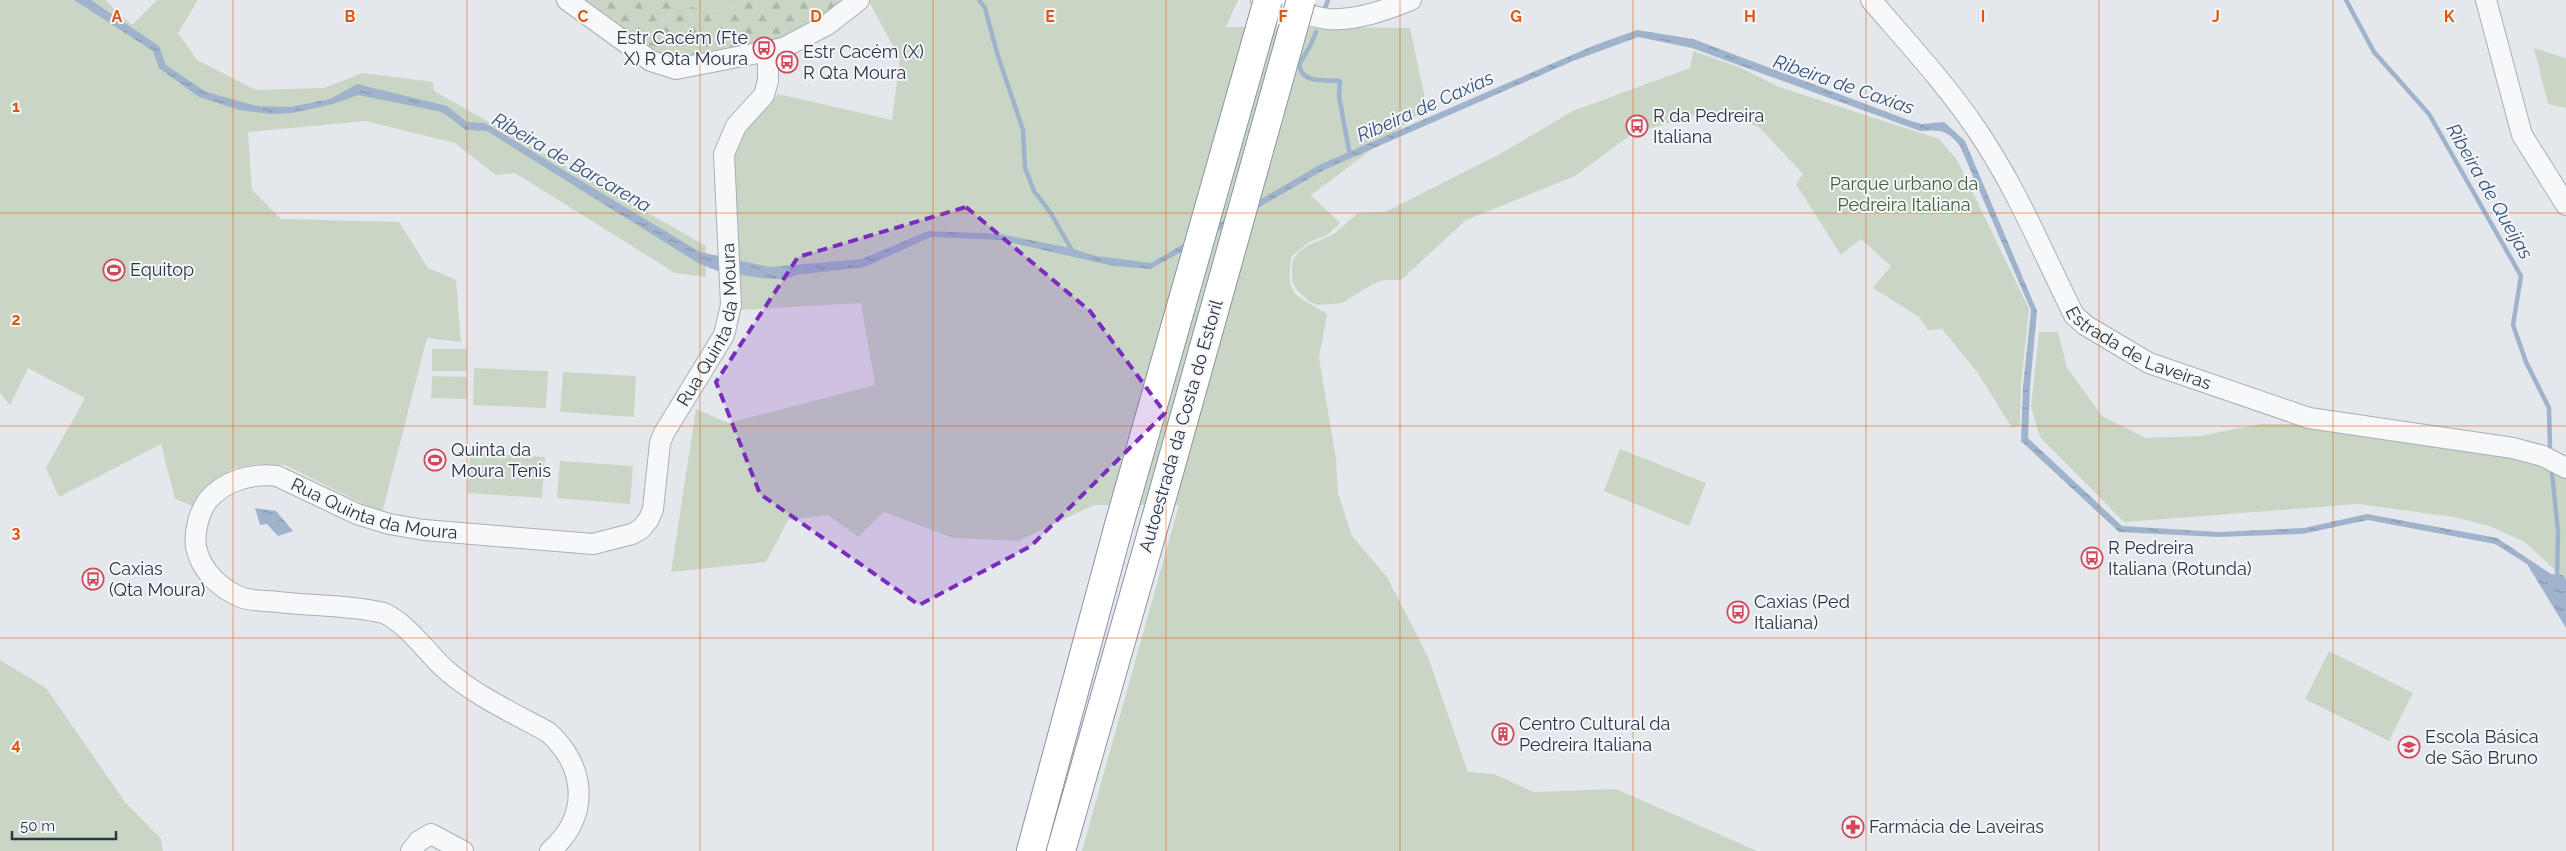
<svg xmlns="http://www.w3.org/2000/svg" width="2566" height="851" viewBox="0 0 2566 851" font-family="Raleway,sans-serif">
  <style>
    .green { fill: #c9d6c5 }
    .forest { fill: url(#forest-firs) }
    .water { fill: url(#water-ripples) }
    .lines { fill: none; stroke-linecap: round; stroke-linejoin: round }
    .stream { stroke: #9fb4cc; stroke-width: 4.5 }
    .tertiary-casing { stroke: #a9aeb7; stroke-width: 22 }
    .motorway-casing { stroke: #8b94a3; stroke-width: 30 }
    .tertiary { stroke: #f7f8fa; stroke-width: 20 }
    .motorway { stroke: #fff; stroke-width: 28 }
    .motorway-bridge-casing { stroke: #8b94a3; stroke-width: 30; stroke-linecap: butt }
    .motorway-bridge { stroke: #fff; stroke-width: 28 }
    .marked { fill: #7b2cbf; fill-opacity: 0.2; stroke: #7b2cbf; stroke-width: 4; stroke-dasharray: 10 6; stroke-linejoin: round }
    .grid { fill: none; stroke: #df570f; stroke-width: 1; stroke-opacity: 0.55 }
    .labels { text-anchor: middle; stroke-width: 4; stroke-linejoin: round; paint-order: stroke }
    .poi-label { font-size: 18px; fill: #2b3445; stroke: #f4f6f9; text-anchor: start }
    .park-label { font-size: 18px; fill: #3f6138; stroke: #f4f6f9 }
    .street-label { font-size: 18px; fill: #2b3445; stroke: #f4f6f9 }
    .water-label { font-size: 19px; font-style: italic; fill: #34527a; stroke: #f4f6f9 }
    .grid-label { font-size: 16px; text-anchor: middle; font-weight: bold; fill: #df570f; stroke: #f4f6f9; stroke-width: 4; stroke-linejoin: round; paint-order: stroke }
  </style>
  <defs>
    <pattern id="forest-firs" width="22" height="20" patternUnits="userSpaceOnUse" patternTransform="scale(1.25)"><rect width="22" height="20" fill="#c9d6c5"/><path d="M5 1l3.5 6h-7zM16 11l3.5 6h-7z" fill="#adb8ab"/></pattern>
    <pattern id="water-ripples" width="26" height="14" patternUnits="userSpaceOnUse" patternTransform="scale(1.25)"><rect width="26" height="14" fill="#9fb4cc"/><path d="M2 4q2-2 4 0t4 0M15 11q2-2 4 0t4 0" fill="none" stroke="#8293a7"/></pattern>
  </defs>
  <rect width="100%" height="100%" fill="#e4e7ec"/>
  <g class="green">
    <polygon points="0,0 105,0 132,25 157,0 198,0 178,33 197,60 256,90 324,88 362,73 433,82 434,91 706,246 706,277 675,273 515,173 496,175 455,143 366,121 248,132 252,190 281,219 399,222 428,268 456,280 461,342 427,338 382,513 285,465 256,464 232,469 210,489 196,507 175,499 161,444 59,497 46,468 85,398 28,368 10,405 0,393"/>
    <polygon points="671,0 747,0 715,12 674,3"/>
    <path d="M868,0H1238L1226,27L1410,28L1427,108L1311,195L1340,223L1327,235L1309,242L1291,257C1286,298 1295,294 1327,314L1319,358L1336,459L1338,493L1352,536L1387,577L1428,657L1468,772L1494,774L1534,792L1616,789L1757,851H1082L1179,505H1094L1018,541L953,538L884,512L858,537L828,515L788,520L766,562L671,572L696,409L728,423L875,385L861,303L741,310L733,165C735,136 760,115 778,94L892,120L900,59Z"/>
    <polygon points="2534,48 2566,58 2566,108 2548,104"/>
    <polygon points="1693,51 1739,67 1779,87 1939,139 1957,160 2029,309 2021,384 2020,426 2012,428 1978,373 1942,329 1928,330 1919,317 1873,288 1891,266 1861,239 1841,255 1796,184 1803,174 1759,127 1711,110 1632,134 1575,176 1466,220 1401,280 1384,280 1371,285 1342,303 1317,305 1309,301 1296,289 1292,280 1292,270 1293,260 1298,253 1307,246 1334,234 1358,213 1385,212 1500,154 1573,111 1690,68"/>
    <polygon points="2039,332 2058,332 2067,368 2102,416 2146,438 2201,436 2260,424 2303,424 2541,460 2566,477 2566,580 2525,542 2489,526 2454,517 2358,504 2124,522 2040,437 2031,407"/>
    <rect x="432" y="349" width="35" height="22"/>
    <polygon points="474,368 548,371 546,408 473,405"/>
    <polygon points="563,372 636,376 634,417 560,412"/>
    <polygon points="432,376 467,377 467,399 431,398"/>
    <polygon points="1620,449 1706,483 1689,526 1604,491"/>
    <polygon points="470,453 545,457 542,498 467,493"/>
    <polygon points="560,461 633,466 630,504 557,498"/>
    <polygon points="2329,651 2413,693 2389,741 2305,699"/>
    <polygon points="0,660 46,688 125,802 161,839 163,851 0,851"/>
  </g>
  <polygon class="forest" points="584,0 671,0 674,3 715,12 747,0 859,0 768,53 666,58"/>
  <g class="water">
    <path d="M74,0H91L159,46L166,65L206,92L257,106L290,107L330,99L357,84L447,106L467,122L485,123L700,252L770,267L862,259L928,231L1000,234L1066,247L1096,256L1151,263L1321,164L1595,45L1637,30L1693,39L1911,121L1922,124L1944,122L1965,141L2037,311L2030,387L2028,438L2122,526L2219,532L2304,528L2367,514L2497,538L2551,574L2563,575L2566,580V628L2527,564L2495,544L2368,520L2302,534L2218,537L2119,532L2021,441L2023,387L2031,310L1960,146C1946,129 1940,130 1920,131L1692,48L1638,37L1573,61L1324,170L1151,269L1113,266L1000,240L931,237L865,267L797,275L785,279H770L720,272L698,263L487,131L466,130L445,114L438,111L358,95L333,104L293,113L271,114L239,110L199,97L159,68L153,51Z"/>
    <polygon points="255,508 276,511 293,531 278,536 267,524 260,525"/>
  </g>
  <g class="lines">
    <g class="stream">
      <polyline points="979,0 985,8 997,53 1023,130 1025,168 1034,191 1050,212 1073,252"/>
      <polyline points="2346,0 2374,52 2429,114 2521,276 2513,325 2526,362 2549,408 2550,447"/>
      <polyline points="1325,8 1328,0"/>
      <path d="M1316,32L1311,44L1299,65C1303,85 1324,79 1340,81L1339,96L1350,156"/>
      <polyline points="2552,472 2558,532 2557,578"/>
    </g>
    <g class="tertiary-casing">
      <g id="tertiary">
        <polyline points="567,0 651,61 676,69 783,48 827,25 859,0"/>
        <path d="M1261,0C1282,6 1306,16 1328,19C1356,21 1386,10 1411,0"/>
        <path id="s1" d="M1871,0C1907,42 1946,84 1977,130C2016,187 2043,253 2074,315L2085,325L2149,363L2309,418L2513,448L2543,456L2566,468"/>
        <polyline points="2486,0 2522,135 2566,205"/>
        <polyline points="411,851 419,841 431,834 463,851"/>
        <path id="s2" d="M550,851C591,816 586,766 548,732C513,713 476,696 446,670C425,651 410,626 384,613C350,605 312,606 278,602C267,601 254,601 243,598C221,590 201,571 196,547C194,532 199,512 208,500C225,480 253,473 277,476L357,514L389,524L424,530L593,544L632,534L641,529L649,519L653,509L660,443L664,433L724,335L731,305L724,154L736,126L764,95L768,81V53"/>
      </g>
    </g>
    <g class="motorway-casing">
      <g id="motorway">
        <polyline points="1031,851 1119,525"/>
        <polyline points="1061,851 1159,508"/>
      </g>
    </g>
    <use href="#tertiary" class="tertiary"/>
    <use href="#motorway" class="motorway"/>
    <g class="motorway-bridge-casing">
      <g id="motorway-bridge">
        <polyline points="1159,508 1301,0"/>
        <polyline points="1119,525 1268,0"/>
      </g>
    </g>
    <use href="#motorway-bridge" class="motorway-bridge"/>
  </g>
  <path class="marked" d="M966,207L1090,311L1165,413L1031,546L919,605L760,494L716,382L798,257Z"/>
  <path class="grid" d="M233,0V851M467,0V851M700,0V851M933,0V851M1166,0V851M1400,0V851M1633,0V851M1866,0V851M2099,0V851M2333,0V851M0,213H2566M0,426H2566M0,638H2566"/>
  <defs>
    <g id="bus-ring" transform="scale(1.125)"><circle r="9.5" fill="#f4f6f9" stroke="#d1495b" stroke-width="1.5"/><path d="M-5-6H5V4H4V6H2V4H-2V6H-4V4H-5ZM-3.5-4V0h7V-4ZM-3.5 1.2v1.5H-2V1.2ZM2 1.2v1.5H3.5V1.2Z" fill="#d1495b"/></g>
    <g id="stadium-ring" transform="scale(1.125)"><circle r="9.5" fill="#f4f6f9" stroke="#d1495b" stroke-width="1.5"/><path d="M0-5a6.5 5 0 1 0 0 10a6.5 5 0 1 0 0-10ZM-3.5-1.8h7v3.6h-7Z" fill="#d1495b"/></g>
    <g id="building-ring" transform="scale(1.125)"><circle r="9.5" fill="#f4f6f9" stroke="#d1495b" stroke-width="1.5"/><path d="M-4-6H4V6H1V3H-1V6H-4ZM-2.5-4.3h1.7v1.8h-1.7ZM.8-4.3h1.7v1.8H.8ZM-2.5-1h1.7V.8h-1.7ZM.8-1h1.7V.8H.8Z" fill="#d1495b"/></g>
    <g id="school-ring" transform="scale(1.125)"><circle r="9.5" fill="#f4f6f9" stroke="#d1495b" stroke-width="1.5"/><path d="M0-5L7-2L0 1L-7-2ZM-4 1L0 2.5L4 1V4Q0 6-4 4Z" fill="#d1495b"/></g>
    <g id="pharmacy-ring" transform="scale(1.125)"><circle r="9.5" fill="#f4f6f9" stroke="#d1495b" stroke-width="1.5"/><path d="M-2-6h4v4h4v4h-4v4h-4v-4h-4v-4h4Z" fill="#d1495b"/></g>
  </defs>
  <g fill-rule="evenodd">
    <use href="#bus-ring" x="764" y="48"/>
    <use href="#bus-ring" x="787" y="62"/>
    <use href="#bus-ring" x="1637" y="126"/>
    <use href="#stadium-ring" x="114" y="270"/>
    <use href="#stadium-ring" x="435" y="460"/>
    <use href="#bus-ring" x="2092" y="558"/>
    <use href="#bus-ring" x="93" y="579"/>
    <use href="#bus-ring" x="1738" y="612"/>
    <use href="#building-ring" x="1503" y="734"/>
    <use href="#school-ring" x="2409" y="747"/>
    <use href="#pharmacy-ring" x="1853" y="827"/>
  </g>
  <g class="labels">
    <g class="poi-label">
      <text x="748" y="44" text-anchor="end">Estr Cacém (Fte<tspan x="748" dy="21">X) R Qta Moura</tspan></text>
      <text x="803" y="58">Estr Cacém (X)<tspan x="803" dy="21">R Qta Moura</tspan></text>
      <text x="1653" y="122">R da Pedreira<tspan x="1653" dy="21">Italiana</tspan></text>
      <text x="130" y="276">Equitop</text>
      <text x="451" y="456">Quinta da<tspan x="451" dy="21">Moura Tenis</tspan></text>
      <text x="2108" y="554">R Pedreira<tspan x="2108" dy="21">Italiana (Rotunda)</tspan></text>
      <text x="109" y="575">Caxias<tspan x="109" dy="21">(Qta Moura)</tspan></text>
      <text x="1754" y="608">Caxias (Ped<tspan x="1754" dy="21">Italiana)</tspan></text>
      <text x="1519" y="730">Centro Cultural da<tspan x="1519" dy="21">Pedreira Italiana</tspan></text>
      <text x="2425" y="743">Escola Básica<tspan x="2425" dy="21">de São Bruno</tspan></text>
      <text x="1869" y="833">Farmácia de Laveiras</text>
    </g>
    <g class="park-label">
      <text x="1904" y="190">Parque urbano da<tspan x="1904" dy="21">Pedreira Italiana</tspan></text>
    </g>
    <g class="street-label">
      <text dy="6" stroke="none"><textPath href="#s2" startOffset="1280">Rua Quinta da Moura</textPath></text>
      <text dy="6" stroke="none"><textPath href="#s1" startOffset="450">Estrada de Laveiras</textPath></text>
      <text transform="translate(1181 426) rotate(-74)" y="6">Autoestrada da Costa do Estoril</text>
      <text dy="6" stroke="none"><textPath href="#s2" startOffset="785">Rua Quinta da Moura</textPath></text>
    </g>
    <g class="water-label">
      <text transform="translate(1844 84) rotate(19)" y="7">Ribeira de Caxias</text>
      <text transform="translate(1425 106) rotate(-24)" y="7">Ribeira de Caxias</text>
      <text transform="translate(572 162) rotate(30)" y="7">Ribeira de Barcarena</text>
      <text transform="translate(2490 191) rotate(60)" y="7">Ribeira de Queijas</text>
    </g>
  </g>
  <g class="grid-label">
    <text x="117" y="22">A</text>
    <text x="350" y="22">B</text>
    <text x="583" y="22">C</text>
    <text x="816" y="22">D</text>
    <text x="1050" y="22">E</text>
    <text x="1283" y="22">F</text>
    <text x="1516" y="22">G</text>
    <text x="1750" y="22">H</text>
    <text x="1983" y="22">I</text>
    <text x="2216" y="22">J</text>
    <text x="2449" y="22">K</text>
    <text x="16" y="112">1</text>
    <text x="16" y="325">2</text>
    <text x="16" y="538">3</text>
    <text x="16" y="750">4</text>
  </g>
  <path d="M12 831v8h104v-8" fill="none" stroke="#2b3445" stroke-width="2.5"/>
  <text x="20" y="831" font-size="15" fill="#2b3445" stroke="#f4f6f9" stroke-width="4" paint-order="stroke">50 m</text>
</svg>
